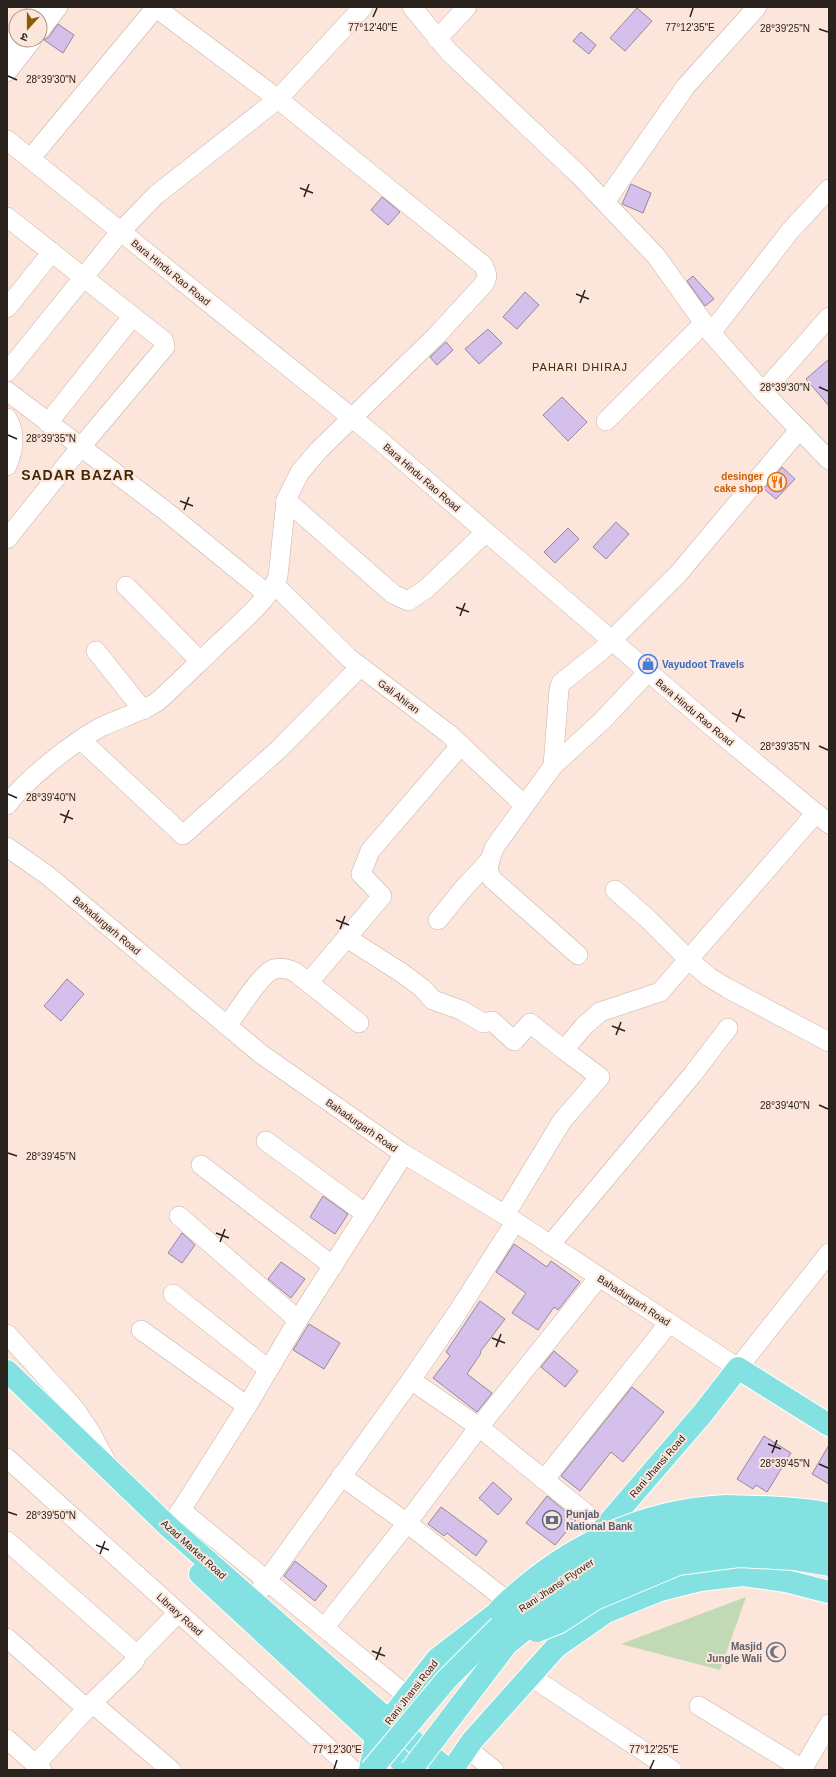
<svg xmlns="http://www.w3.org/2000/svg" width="836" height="1777" viewBox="0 0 836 1777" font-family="Helvetica,'Noto Sans Devanagari',sans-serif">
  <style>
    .park { fill: #c1d9b4 }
    .building { fill: #d5c0ec; stroke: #92899c }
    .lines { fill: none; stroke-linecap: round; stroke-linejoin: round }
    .minor-casing { stroke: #c8b2a7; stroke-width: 20 }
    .major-casing { stroke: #fff; stroke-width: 24 }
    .minor { stroke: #fff; stroke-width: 19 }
    .major { stroke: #83e2e1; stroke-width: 22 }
    .major-bridge-casing { stroke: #fff; stroke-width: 24; stroke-linecap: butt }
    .major-bridge { stroke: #83e2e1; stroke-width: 22 }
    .ticks { fill: none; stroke: #2a221d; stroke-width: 1.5 }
    .labels { text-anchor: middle; stroke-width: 4; stroke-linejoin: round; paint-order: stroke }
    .street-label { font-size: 10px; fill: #2a221d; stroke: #fce5da }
    .food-label { font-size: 10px; font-weight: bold; fill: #c56008; stroke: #fce5da; text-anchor: end }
    .shop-label { font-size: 10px; font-weight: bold; fill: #366cbe; stroke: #fce5da; text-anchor: start }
    .service-label { font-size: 10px; font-weight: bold; fill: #4e5e75; stroke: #fce5da; text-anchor: start }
    .worship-label { font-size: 10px; font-weight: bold; fill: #5b616d; stroke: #fce5da; text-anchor: end }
    .neighbourhood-label { font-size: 11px; letter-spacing: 1px; fill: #412905; stroke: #fce5da }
    .district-label { font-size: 14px; font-weight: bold; letter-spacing: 1px; fill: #412905; stroke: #fce5da }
    .ticks-label { font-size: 10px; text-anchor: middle; fill: #2a221d; stroke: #fce5da; stroke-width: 4; stroke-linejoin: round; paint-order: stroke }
  </style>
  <rect width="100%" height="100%" fill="#fce5da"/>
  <polygon class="park" points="746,1597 720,1670 621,1644"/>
  <g class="building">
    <polygon points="637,8 652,21 625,51 610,38"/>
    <polygon points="58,24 74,35 63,53 44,40 49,37"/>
    <polygon points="581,32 596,45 589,54 573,41"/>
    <polygon points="631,184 651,193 643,213 622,204"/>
    <polygon points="382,197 400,212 388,225 371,210"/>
    <polygon points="693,276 714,299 705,306 687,281"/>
    <polygon points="525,292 539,305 517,329 503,317"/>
    <polygon points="488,329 502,343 479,364 465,349"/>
    <polygon points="446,342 453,350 437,365 430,357"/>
    <polygon points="829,359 829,406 806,379"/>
    <polygon points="562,397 587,422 568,441 543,415"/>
    <polygon points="782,467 795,479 776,499 764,489"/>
    <polygon points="616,522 629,534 606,559 593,547"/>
    <polygon points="568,528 579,539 555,563 544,552"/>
    <polygon points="67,979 84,994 61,1021 44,1006"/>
    <polygon points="323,1196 348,1214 335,1234 310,1217"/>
    <polygon points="182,1233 195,1245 182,1263 168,1253"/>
    <polygon points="514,1244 547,1267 551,1261 580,1282 558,1310 554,1307 538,1330 512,1313 526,1293 496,1272"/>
    <polygon points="281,1262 305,1279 291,1298 268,1279"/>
    <polygon points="480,1301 505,1319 480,1352 481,1353 467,1374 492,1393 477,1412 433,1378 450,1356 446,1352"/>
    <polygon points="309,1324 340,1343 324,1369 293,1350"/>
    <polygon points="554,1351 578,1371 565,1387 541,1367"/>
    <polygon points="632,1387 664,1412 623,1462 611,1452 580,1491 561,1476"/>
    <polygon points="764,1436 791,1453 767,1492 756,1485 753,1489 737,1479"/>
    <polygon points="829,1445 829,1484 812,1474"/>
    <polygon points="493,1482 512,1499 498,1515 479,1498"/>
    <polygon points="547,1496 576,1520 555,1545 526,1523"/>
    <polygon points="441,1507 487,1541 476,1556 447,1533 444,1536 428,1524"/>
    <polygon points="295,1561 327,1586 315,1601 284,1576"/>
  </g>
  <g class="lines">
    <g class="minor-casing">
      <g id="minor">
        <polyline points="412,7 449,52 579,175 656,256 711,333 763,392 829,460"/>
        <polyline points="33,16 39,7"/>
        <polyline points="40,30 58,7"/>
        <polyline points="437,39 467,7"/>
        <polyline points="7,50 16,38"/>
        <polyline points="7,72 32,40"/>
        <polyline points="7,140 377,438 710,725 829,824"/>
        <polyline points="605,202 686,86 757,7"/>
        <polyline points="7,217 164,341 165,347 80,448 7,539"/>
        <polyline points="7,308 52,252"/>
        <polyline points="711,333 790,231 829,189"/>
        <polyline points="7,372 121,231 156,195 278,99 363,7"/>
        <polyline points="7,391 163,509 267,594"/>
        <polyline points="763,392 829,317"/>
        <path d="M7,418C16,433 14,450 7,466"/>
        <polyline points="606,421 704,323"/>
        <polyline points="48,423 132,317"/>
        <polyline points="286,500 393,594 408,601 426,589 486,532"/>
        <polyline points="275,585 349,658 449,734 524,805"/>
        <polyline points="126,586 200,661"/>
        <polyline points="96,651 143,710"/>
        <polyline points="81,740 183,835 279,749 360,667"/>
        <polyline points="553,766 559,689 561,683 601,651 678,574 799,430"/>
        <path d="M7,805C27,778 72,743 101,727C120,718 139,713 157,702C176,685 194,667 213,649C231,631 271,599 278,576L286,500L300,472L319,450L437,335L483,285C489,277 487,273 483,265L278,99L159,10L152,12L30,159"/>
        <polyline points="7,847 47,875 261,1054 404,1154 505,1215 738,1368 829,1253"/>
        <polyline points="615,890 647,918 689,960 709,977 727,988 829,1042"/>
        <polyline points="438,920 463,889 490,860"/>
        <polyline points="347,938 402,973 422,988 433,1000 461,1010 483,1023 492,1021 514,1041 530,1023 564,1050"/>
        <polyline points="578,955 492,879 488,871 490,860 494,848 553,766 602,721 648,672"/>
        <polyline points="309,982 382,896 361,874 370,851 461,745"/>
        <path d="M227,1026C237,1013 260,974 274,969C282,967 289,969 295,972L359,1023"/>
        <polyline points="266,1141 366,1214"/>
        <polyline points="201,1165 333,1266"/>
        <polyline points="505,1215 562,1121 600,1077 564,1050 584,1026 600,1012 660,992 816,813"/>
        <polyline points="179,1216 298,1320"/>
        <polyline points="550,1245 693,1074 728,1028"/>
        <polyline points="173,1294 268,1369"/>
        <polyline points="141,1330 247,1406"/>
        <polyline points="7,1334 75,1409 91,1433 107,1463"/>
        <polyline points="411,1380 479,1427 604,1528"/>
        <polyline points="7,1458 353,1770"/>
        <polyline points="341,1476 407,1523 510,1603"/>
        <polyline points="544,1480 669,1323"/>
        <polyline points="181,1510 407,1696"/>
        <polyline points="169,1527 181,1510 247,1406 298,1320 404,1154"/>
        <polyline points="7,1541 137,1655 134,1662 92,1703 36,1764"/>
        <polyline points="253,1600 411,1380 457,1313 515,1222"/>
        <polyline points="324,1628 407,1523 479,1427 599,1277"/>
        <polyline points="7,1638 87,1709"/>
        <polyline points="137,1655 178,1613"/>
        <polyline points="530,1676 672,1770"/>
        <polyline points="92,1703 171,1770"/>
        <polyline points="699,1706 804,1770"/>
        <polyline points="7,1739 42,1770"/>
        <polyline points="467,1748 494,1770"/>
        <polyline points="802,1770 829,1724"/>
      </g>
    </g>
    <g class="major-casing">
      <g id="major">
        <polyline points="7,1371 169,1527 388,1720 448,1770"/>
        <polyline points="588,1543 604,1528 703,1413 738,1368 829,1425"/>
        <polyline points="200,1574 376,1737 410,1770"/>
        <polyline points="370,1770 376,1737 437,1659 515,1599"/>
        <polyline points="452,1770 472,1741 556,1647 606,1612 660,1590 700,1580 743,1575 786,1581 829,1592"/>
      </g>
    </g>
    <use href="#minor" class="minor"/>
    <use href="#major" class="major"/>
    <g class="major-bridge-casing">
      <g id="major-bridge">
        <path d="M499,1610C560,1549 639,1510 726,1506C737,1506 748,1507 759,1507C782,1508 807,1509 829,1514"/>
        <polyline points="537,1631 558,1623 595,1599 678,1564 739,1556 793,1559 829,1565"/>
        <polyline points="371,1770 446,1680 511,1615 554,1584 596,1558 636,1542 677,1531 749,1523 811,1528 829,1532"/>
        <polyline points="411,1770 507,1644 555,1606 605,1573 684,1547 753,1541 809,1545 829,1550"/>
      </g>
    </g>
    <use href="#major-bridge" class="major-bridge"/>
  </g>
  <path class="ticks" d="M373,17L377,8M690,17L693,8M819,29L828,32M8,76L17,80M300,188L313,193M304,197L309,184M576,294L589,299M580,303L585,290M819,387L828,391M8,435L17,439M180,501L193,506M184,510L189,497M456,607L469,612M460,616L465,603M732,713L745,718M736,722L741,709M819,746L828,750M8,794L17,798M60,814L73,819M64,823L69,810M336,920L349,925M340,929L345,916M612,1026L625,1031M616,1035L621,1022M819,1105L828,1109M8,1153L17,1156M216,1233L229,1238M220,1242L225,1229M492,1338L505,1343M496,1347L501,1334M768,1444L781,1449M772,1453L777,1440M819,1464L828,1468M8,1512L17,1515M96,1545L109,1550M100,1554L105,1541M372,1651L385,1656M376,1660L381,1647M334,1769L337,1760M650,1769L654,1760"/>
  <defs>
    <g id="restaurant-ring" transform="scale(1)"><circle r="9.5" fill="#fce5da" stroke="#e8710a" stroke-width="1.5"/><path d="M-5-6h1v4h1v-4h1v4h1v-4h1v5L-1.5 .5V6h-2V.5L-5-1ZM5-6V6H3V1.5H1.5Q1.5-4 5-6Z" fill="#e8710a"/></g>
    <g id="shop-ring" transform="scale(1)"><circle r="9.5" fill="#fce5da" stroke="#3f7fe0" stroke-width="1.5"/><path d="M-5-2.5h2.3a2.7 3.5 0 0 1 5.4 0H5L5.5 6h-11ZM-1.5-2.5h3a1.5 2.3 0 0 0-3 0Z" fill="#3f7fe0"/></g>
    <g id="bank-ring" transform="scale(1)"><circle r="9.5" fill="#fce5da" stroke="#5c6f8a" stroke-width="1.5"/><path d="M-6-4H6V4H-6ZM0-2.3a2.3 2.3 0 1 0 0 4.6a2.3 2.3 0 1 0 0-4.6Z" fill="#5c6f8a"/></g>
    <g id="mosque-ring" transform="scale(1)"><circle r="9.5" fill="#fce5da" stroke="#6b7280" stroke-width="1.5"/><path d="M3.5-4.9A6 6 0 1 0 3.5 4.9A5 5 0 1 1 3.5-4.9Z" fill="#6b7280"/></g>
  </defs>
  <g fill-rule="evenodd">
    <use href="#restaurant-ring" x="777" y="482"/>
    <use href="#shop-ring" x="648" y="664"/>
    <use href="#bank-ring" x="552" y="1520"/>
    <use href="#mosque-ring" x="776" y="1652"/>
  </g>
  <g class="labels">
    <g class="street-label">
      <text transform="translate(171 272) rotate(39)" y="4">Bara Hindu Rao Road</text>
      <text transform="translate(422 477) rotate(41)" y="4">Bara Hindu Rao Road</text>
      <text transform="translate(399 696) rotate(37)" y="4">Gali Ahiran</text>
      <text transform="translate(695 712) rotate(40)" y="4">Bara Hindu Rao Road</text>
      <text transform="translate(107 925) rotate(40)" y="4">Bahadurgarh Road</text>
      <text transform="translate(362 1125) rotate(35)" y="4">Bahadurgarh Road</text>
      <text transform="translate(634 1300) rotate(33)" y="4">Bahadurgarh Road</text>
      <text transform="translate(657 1466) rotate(-49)" y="4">Rani Jhansi Road</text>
      <text transform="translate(194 1549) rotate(42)" y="4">Azad Market Road</text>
      <text transform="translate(556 1585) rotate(-34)" y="4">Rani Jhansi Flyover</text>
      <text transform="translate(180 1614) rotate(42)" y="4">Library Road</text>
      <text transform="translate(411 1692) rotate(-52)" y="4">Rani Jhansi Road</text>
    </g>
    <g class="food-label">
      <text x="763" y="480">desinger<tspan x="763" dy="12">cake shop</tspan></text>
    </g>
    <g class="shop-label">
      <text x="662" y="668">Vayudoot Travels</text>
    </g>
    <g class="service-label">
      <text x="566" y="1518">Punjab<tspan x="566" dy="12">National Bank</tspan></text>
    </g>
    <g class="worship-label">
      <text x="762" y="1650">Masjid<tspan x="762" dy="12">Jungle Wali</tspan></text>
    </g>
    <g class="neighbourhood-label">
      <text x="580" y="371">PAHARI DHIRAJ</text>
    </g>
    <g class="district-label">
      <text x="78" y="480">SADAR BAZAR</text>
    </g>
  </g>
  <g class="ticks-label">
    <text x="690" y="31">77°12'35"E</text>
    <text x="373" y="31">77°12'40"E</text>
    <text x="785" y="32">28°39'25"N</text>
    <text x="51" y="83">28°39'30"N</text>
    <text x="785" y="391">28°39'30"N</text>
    <text x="51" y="442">28°39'35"N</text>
    <text x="785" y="750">28°39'35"N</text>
    <text x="51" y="801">28°39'40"N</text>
    <text x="785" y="1109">28°39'40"N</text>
    <text x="51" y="1160">28°39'45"N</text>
    <text x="785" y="1467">28°39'45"N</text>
    <text x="51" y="1519">28°39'50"N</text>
    <text x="337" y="1753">77°12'30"E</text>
    <text x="654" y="1753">77°12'25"E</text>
  </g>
  <rect width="836" height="1777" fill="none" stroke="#2a221d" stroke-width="16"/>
  <g transform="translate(28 28) rotate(201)"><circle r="19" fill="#fce5da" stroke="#a8978e"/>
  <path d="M0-3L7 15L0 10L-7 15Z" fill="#8b5a02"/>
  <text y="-6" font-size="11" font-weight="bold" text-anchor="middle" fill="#2a221d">उ</text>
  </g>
</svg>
